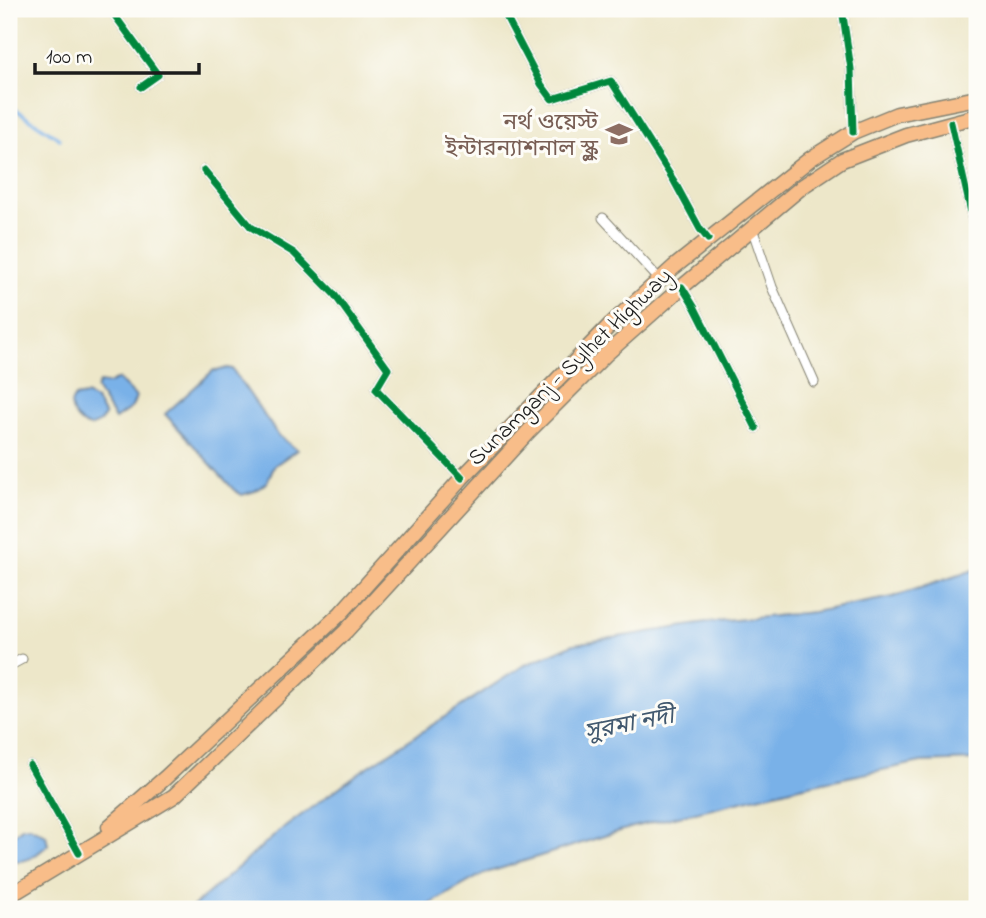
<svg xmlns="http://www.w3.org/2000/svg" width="986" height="918" viewBox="0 0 986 918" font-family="'Indie Flower','Noto Sans Bengali',sans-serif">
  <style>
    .water { fill: #79b1e8; stroke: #4a6682; stroke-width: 2 }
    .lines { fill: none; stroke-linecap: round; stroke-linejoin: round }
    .stream { stroke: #79b1e8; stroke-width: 3.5 }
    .minor-casing { stroke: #848272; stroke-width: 11 }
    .primary-casing { stroke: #848272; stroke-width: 17 }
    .minor { stroke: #fff; stroke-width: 9 }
    .primary { stroke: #f8bd89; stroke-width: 14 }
    .cycleway-casing { stroke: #fdfcf7; stroke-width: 11 }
    .cycleway { stroke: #00873e; stroke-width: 7 }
    .labels { text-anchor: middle; stroke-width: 6; stroke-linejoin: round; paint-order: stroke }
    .education-label { font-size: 23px; fill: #785e54; stroke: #fdfcf7; text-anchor: end }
    .street-label { font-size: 23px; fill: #1c1c1c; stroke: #fdfcf7 }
    .water-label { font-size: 24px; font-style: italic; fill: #41586e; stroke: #fdfcf7 }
  </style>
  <rect width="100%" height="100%" fill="#fdfcf7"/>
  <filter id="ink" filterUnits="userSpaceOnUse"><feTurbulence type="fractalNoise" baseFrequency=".0143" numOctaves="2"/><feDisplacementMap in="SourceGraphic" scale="14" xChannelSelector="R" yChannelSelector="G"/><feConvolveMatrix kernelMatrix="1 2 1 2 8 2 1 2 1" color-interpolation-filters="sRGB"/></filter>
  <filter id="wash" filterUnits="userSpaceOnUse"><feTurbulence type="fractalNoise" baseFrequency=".00686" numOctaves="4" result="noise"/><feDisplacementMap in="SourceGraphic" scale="28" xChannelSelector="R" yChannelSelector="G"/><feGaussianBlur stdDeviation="1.57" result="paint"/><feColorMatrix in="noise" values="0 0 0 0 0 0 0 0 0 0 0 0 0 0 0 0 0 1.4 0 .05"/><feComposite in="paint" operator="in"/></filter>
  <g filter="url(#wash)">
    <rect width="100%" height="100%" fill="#ede7c9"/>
    <g class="water">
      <polygon points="227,368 232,369 278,435 297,450 274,466 267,482 255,491 242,495 234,490 165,414 214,370 217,371"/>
      <polygon points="118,379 136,397 132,407 115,419 96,389 99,383 108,384"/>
      <path d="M86,395L96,400L105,416L99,423L90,427C80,424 71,415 71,403L75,397Z"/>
      <polygon points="977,569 977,760 921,762 800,787 633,827 483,874 421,909 190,909 281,830 360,772 523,666 574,644 706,623 813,612 893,597"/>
      <path d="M29,827L46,835L48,845C36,855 28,864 11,860L9,838L22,828Z"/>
    </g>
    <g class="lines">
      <polyline class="stream" points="9,105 60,139"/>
    </g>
  </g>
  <g filter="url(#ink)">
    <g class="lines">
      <g class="minor-casing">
        <g id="minor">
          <polyline points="110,9 158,75 141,87"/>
          <polyline points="502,9 541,84 552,99 611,81 674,181 700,229 708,239"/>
          <polyline points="842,9 851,69 853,132"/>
          <polyline points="951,123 977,239"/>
          <polyline points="204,170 251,227 294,253 334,294 388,369 376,389 462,478"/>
          <polyline points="603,218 660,280"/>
          <polyline points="752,228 772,287 814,382"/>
          <polyline points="682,287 695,308 756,428"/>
          <polyline points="9,666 22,659"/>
          <polyline points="30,765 79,853"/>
        </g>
      </g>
      <g class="primary-casing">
        <g id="primary">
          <polyline points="109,827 165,778 341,613 462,478 611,324 674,267 810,159 853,132 897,114 977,98"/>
          <polyline points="9,896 174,796 346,631 528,432 605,355 682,287 803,186 842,160 906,135 977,116"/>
        </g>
      </g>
      <use href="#minor" class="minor"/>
      <use href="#primary" class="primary"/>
      <g class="cycleway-casing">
        <g id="cycleway">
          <polyline points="110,9 158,75 141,87"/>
          <polyline points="502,9 541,84 552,99 611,81 674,181 700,229 708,239"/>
          <polyline points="842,9 851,69 853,132"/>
          <polyline points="951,123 977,239"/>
          <polyline points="204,170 251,227 294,253 334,294 388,369 376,389 462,478"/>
          <polyline points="682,287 695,308 756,428"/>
          <polyline points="30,765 79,853"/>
        </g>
      </g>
      <use href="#cycleway" class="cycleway"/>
    </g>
  </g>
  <defs>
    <g id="school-bare" transform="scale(2.1)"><path d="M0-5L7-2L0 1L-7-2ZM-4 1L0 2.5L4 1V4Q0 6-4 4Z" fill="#8d6e63" stroke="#fdfcf7" stroke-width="2.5" paint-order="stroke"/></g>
  </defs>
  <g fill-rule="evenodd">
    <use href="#school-bare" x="619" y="134"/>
  </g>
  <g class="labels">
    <g class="education-label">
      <text x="598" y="129">নর্থ ওয়েস্ট<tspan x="598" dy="26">ইন্টারন্যাশনাল স্কুল</tspan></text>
    </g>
    <g class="street-label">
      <text transform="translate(569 366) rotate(-44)" y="8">Sunamganj - Sylhet Highway</text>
    </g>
    <g class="water-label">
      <text transform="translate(629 723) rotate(-11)" y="8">সুরমা নদী</text>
    </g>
  </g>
  <rect width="986" height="918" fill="none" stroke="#fdfcf7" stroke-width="35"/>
  <path d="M35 63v10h164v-10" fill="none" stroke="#1c1c1c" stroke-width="3.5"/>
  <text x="46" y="63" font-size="21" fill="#1c1c1c" stroke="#fdfcf7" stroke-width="5" paint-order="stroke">100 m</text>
</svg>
